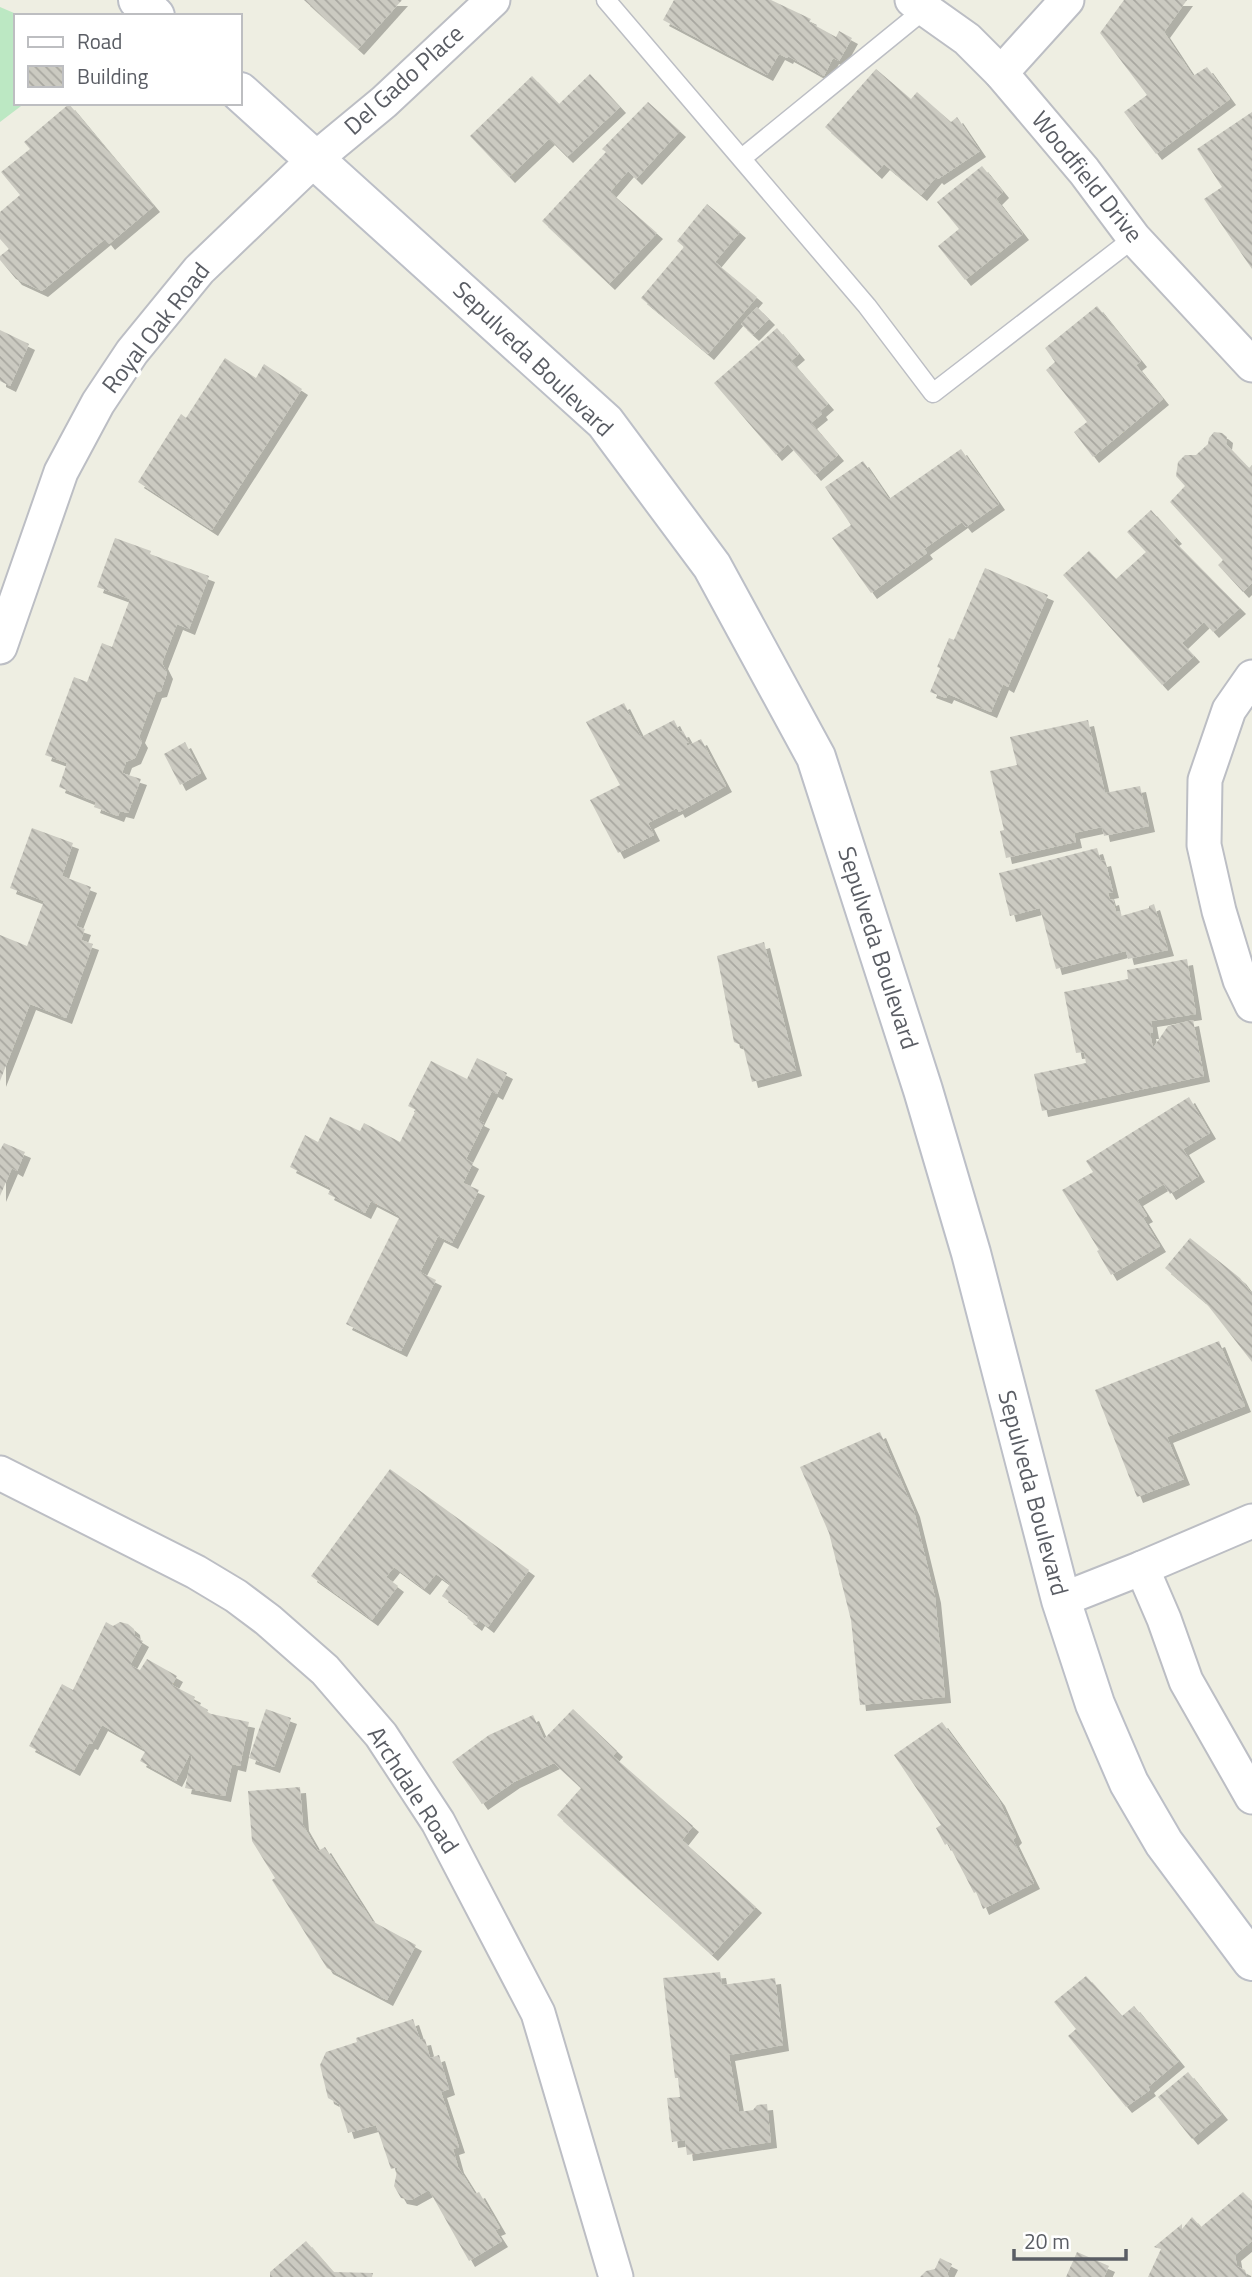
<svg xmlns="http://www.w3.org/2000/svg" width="1252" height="2277" viewBox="0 0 1252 2277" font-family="'Titillium Web',sans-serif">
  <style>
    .pitch { fill: #bce8c3 }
    .building { fill: url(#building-back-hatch); filter: url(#shadow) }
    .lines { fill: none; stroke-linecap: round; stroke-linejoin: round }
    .lane-casing { stroke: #bcbec4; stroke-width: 21 }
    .street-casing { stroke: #bcbec4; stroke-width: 37 }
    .secondary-casing { stroke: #bcbfc7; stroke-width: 42 }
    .lane { stroke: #fff; stroke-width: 18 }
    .street { stroke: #fff; stroke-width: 33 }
    .secondary { stroke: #fff; stroke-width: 38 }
    .labels { text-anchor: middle; stroke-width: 7; stroke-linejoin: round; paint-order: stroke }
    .street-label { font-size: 24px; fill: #5a5d64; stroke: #fff }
  </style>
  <defs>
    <pattern id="building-back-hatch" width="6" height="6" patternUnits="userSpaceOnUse" patternTransform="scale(1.75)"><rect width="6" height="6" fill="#cbcac1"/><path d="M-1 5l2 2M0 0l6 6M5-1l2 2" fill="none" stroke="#a8a7a0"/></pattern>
    <filter id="shadow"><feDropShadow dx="6" dy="6" stdDeviation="0" flood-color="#0004"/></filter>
  </defs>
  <rect width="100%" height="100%" fill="#eeeee2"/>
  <polygon class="pitch" points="0,7 21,16 16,16 16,103 25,103 0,122"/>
  <g class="building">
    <polygon points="304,0 402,0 358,49"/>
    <polygon points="674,0 771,0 811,19 809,22 836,37 839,31 852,38 839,61 833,58 824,76 788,56 787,58 779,54 767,75 663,20"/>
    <polygon points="1124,0 1187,0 1164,32 1193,76 1207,67 1230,99 1156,154 1124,112 1147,95 1100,33"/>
    <polygon points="876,69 911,99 917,92 951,122 957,117 980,151 938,179 936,177 921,195 884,164 876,173 825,127"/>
    <polygon points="590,74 620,107 567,157 549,139 509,177 470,136 532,76 559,104"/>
    <polygon points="648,102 680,131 636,179 628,171 610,192 657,233 609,284 542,221 606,152 602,149"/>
    <polygon points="69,104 154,206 109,244 105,239 42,291 16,279 0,260 0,256 9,249 0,239 0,212 20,195 1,172 30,149 24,142"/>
    <polygon points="1252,112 1252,269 1204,199 1222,187 1197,149"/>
    <polygon points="982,166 1003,192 996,199 1023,234 965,280 938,246 959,229 937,202"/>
    <polygon points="707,204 740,232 715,262 757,297 708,354 641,298 684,247 677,241"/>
    <polygon points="1097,306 1141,361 1136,365 1163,399 1093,457 1074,432 1087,422 1046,370 1055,362 1045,348"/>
    <polygon points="757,307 769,319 753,335 741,324"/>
    <polygon points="777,328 799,354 791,361 828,404 820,411 822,414 811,423 838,455 815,475 788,444 776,455 714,383"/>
    <polygon points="0,330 29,344 10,386 0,381"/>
    <polygon points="225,358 256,378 264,364 302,389 212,530 138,482 181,414 186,418"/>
    <polygon points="1214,432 1222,433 1227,437 1226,444 1249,468 1252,465 1252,583 1243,592 1218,565 1223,560 1170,502 1185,486 1176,476 1178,462 1185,455 1196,455 1208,444 1209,438"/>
    <polygon points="961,449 999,504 966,527 962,522 924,549 927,553 871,593 832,538 851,525 825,487 863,461 889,499"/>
    <polygon points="1151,510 1176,538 1173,540 1240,608 1213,632 1204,622 1182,643 1194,656 1162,685 1063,575 1089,551 1116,579 1146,552 1127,532"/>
    <polygon points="115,538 151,551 150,554 209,576 189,629 177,624 162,663 167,673 161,691 156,692 139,737 142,742 135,758 126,762 122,773 141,779 128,813 120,811 118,816 94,807 96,802 59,787 67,763 45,755 74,677 87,682 102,643 112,647 130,599 97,587"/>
    <polygon points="985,568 1048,595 1008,687 1003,684 991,712 948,694 946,698 930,692 940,668 937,667 949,638 954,640"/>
    <polygon points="624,703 641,737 674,720 680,732 683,731 689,742 686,743 687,746 701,739 726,786 679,812 677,808 648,823 654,835 618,853 590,800 620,785 586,722"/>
    <polygon points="1088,720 1105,793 1140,786 1149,826 1104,836 1102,827 1074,833 1076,842 1006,858 1000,831 1004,830 990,771 1017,765 1010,737"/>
    <polygon points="185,742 201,773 180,785 164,754"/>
    <polygon points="32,828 73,843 62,876 91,887 76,926 85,929 81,940 93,944 66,1018 30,1004 0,1081 0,935 27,946 44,901 10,888"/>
    <polygon points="1097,848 1101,861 1105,860 1113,892 1108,893 1110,900 1113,899 1116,912 1120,911 1121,916 1149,908 1149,906 1154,904 1168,950 1128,959 1126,951 1056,969 1040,908 1010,916 999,873"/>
    <polygon points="764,942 796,1070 752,1082 743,1046 734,1042 717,956"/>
    <polygon points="1187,959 1196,1014 1151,1021 1153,1033 1150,1033 1153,1048 1168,1026 1193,1020 1204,1076 1042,1111 1034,1074 1086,1063 1084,1052 1076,1053 1064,992 1128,979 1127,970"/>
    <polygon points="477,1058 507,1073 497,1094 492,1091 478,1120 484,1123 466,1159 473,1163 463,1183 479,1190 452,1243 438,1236 420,1272 436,1280 401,1351 346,1324 400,1216 371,1201 365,1213 328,1194 331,1188 290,1167 305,1135 318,1142 330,1117 360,1131 364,1123 400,1142 416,1110 408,1106 431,1061 467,1079"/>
    <polygon points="1189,1097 1210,1133 1183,1149 1199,1176 1170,1194 1164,1184 1137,1200 1147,1216 1143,1218 1160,1246 1111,1275 1097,1251 1099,1250 1062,1190 1093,1172 1086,1161"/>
    <polygon points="4,1143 25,1152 17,1171 12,1168 0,1196 0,1150"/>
    <polygon points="1190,1238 1240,1278 1252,1294 1252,1362 1206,1303 1165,1268"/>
    <polygon points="1219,1341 1245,1406 1167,1437 1184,1479 1137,1497 1095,1390"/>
    <polygon points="880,1432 914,1511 935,1597 945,1697 860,1705 851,1620 829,1533 800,1467"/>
    <polygon points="390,1469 529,1570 488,1627 479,1620 476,1625 467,1618 469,1616 442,1596 450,1584 436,1574 424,1589 394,1567 386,1577 398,1586 372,1620 311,1576"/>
    <polygon points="106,1622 113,1626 120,1622 128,1624 134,1629 135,1636 143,1641 130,1665 140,1670 147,1659 177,1676 172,1685 195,1697 193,1701 208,1710 207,1713 249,1722 240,1766 232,1764 225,1796 185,1788 192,1756 189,1756 176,1781 140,1761 146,1750 102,1725 92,1744 89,1743 74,1770 29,1746 62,1684 73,1690"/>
    <polygon points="266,1709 291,1718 274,1767 249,1758"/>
    <polygon points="573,1709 617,1751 613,1756 693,1826 682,1840 756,1907 712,1955 557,1815 581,1788 554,1763 514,1782 482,1804 452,1762 489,1735 533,1715 544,1739"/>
    <polygon points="942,1722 999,1800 1016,1837 1013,1840 1034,1883 983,1909 976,1892 974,1893 948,1843 945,1845 936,1828 941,1825 894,1755"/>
    <polygon points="300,1787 303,1825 318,1851 325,1847 372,1921 416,1945 387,2000 327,1968 272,1880 275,1878 252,1841 248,1791"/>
    <polygon points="720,1972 722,1985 775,1978 783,2045 729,2055 739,2112 753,2110 757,2105 767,2104 771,2142 687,2155 685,2140 672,2142 667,2098 680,2097 678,2078 675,2078 663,1978"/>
    <polygon points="1086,1976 1122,2016 1134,2006 1179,2061 1148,2087 1150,2090 1126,2107 1068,2036 1076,2029 1054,2002"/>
    <polygon points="413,2019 420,2040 425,2039 430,2058 439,2055 449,2089 441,2092 459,2147 453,2149 458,2167 475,2194 479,2192 500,2228 495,2230 502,2241 469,2261 429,2190 411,2200 401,2198 394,2186 398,2167 391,2169 376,2125 348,2133 339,2104 328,2098 320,2065 326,2052 357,2042 356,2038"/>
    <polygon points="1188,2072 1222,2114 1192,2139 1158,2097"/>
    <polygon points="1243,2192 1252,2201 1252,2241 1235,2255 1237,2266 1245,2270 1247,2277 1148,2277 1161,2249 1154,2247 1182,2224 1182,2229 1192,2217 1201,2227"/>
    <polygon points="306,2241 333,2272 373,2273 372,2277 270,2277 270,2272"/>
    <polygon points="1077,2252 1109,2266 1104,2277 1066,2277"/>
    <polygon points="940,2258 952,2264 947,2274 949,2277 920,2277 926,2271 935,2269"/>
  </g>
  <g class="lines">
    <g class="lane-casing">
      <g id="lane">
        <polyline points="606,0 867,306 933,393 1134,238"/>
        <polyline points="742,158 925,9"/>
      </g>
    </g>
    <g class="street-casing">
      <g id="street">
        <polyline points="912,0 967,39 1001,73 1084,171 1134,238 1252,365"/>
        <polyline points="1001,73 1067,0"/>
        <polyline points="0,647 61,472 98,403 132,352 199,270 315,159 384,102 493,0"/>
        <polyline points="1252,677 1229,710 1205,780 1204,845 1219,911 1240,980 1252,1005"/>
        <polyline points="0,1473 196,1572 236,1596 268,1620 325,1670 381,1735 438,1822 538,2013 616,2277"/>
        <polyline points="1142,1568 1164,1619 1186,1681 1252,1797"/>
        <polyline points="1061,1600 1142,1568 1252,1521"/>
      </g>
    </g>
    <g class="secondary-casing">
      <g id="secondary">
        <polyline points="138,0 155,16"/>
        <polyline points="240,92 605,422 712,566 816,757 923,1090 971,1253 1061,1600 1095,1704 1129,1783 1164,1843 1252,1961"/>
      </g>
    </g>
    <use href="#lane" class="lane"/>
    <use href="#street" class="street"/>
    <use href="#secondary" class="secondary"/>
  </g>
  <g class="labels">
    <g class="street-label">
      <text transform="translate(404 80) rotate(-42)" y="8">Del Gado Place</text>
      <text transform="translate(1087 177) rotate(51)" y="8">Woodfield Drive</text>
      <text transform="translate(156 328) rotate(-52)" y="8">Royal Oak Road</text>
      <text transform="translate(533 359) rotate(44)" y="8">Sepulveda Boulevard</text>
      <text transform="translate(878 948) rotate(72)" y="8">Sepulveda Boulevard</text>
      <text transform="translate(1033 1493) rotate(75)" y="8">Sepulveda Boulevard</text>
      <text transform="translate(413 1790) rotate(57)" y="8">Archdale Road</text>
    </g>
  </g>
  <rect x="14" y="14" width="228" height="91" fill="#ffffff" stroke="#bdbec1" stroke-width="2"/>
  <rect x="28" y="37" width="35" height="10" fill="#ffffff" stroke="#bdbec1" stroke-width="2"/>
  <text x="77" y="49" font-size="21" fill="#5a5d64">Road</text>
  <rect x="28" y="66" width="35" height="21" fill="url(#building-back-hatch)" stroke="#bdbec1" stroke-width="2"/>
  <text x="77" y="84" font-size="21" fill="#5a5d64">Building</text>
  <path d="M1014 2249v10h112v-10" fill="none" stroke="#5a5d64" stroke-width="3.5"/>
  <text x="1024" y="2249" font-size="21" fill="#5a5d64" stroke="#ffffff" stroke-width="5" paint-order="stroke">20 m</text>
</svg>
